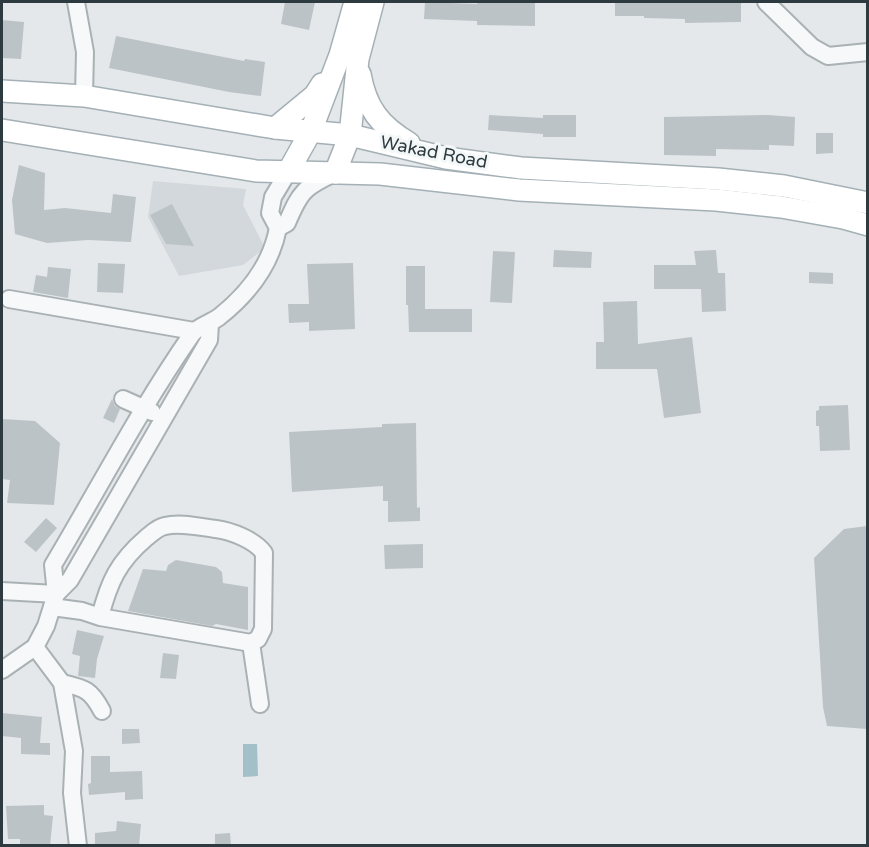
<svg xmlns="http://www.w3.org/2000/svg" width="869" height="847" viewBox="0 0 869 847" font-family="'Varela Round',sans-serif">
  <style>
    .built { fill: #d2d8dc }
    .water { fill: #a3bfc7 }
    .building { fill: #bcc3c7 }
    .lines { fill: none; stroke-linecap: round; stroke-linejoin: round }
    .minor-casing { stroke: #a9b1b4; stroke-width: 20 }
    .major-casing { stroke: #a4b0b5; stroke-width: 24 }
    .minor { stroke: #f6f8f9; stroke-width: 16 }
    .major { stroke: #fff; stroke-width: 21 }
    .labels { text-anchor: middle; stroke-width: 6; stroke-linejoin: round; paint-order: stroke }
    .street-label { font-size: 18px; fill: #2d3b41; stroke: #f3f7f8 }
  </style>
  <rect width="100%" height="100%" fill="#e4e8ea"/>
  <polygon class="built" points="153,181 246,189 243,205 265,248 243,265 179,276 148,217"/>
  <polygon class="water" points="243,744 257,744 258,776 243,777"/>
  <g class="building">
    <polygon points="285,2 315,2 309,30 281,24"/>
    <polygon points="425,2 477,4 477,2 535,2 535,26 477,25 477,21 424,19"/>
    <polygon points="615,2 741,2 741,22 685,23 685,19 644,18 644,16 615,16"/>
    <polygon points="2,20 24,22 21,59 2,58"/>
    <polygon points="116,36 244,61 245,59 265,62 261,96 229,92 109,68"/>
    <polygon points="489,115 543,118 543,115 576,115 576,137 543,137 543,134 488,130"/>
    <polygon points="768,115 795,117 794,146 769,145 769,150 716,149 716,156 664,155 664,117"/>
    <polygon points="816,133 833,133 833,153 816,154"/>
    <polygon points="19,165 45,173 44,210 65,208 111,213 113,194 136,197 131,242 88,240 47,243 15,234 12,200"/>
    <polygon points="172,204 194,246 166,244 150,215"/>
    <polygon points="554,250 592,252 591,268 553,267"/>
    <polygon points="716,250 718,273 725,273 726,311 702,312 701,289 654,289 654,265 696,265 694,251"/>
    <polygon points="493,251 515,252 512,303 490,302"/>
    <polygon points="98,263 125,264 123,293 97,292"/>
    <polygon points="353,263 355,329 309,331 309,322 289,323 288,304 309,304 307,264"/>
    <polygon points="406,266 425,266 425,309 472,309 472,332 409,332 408,305 406,305"/>
    <polygon points="48,267 71,269 68,298 33,292 36,275 47,277"/>
    <polygon points="809,272 833,273 833,284 809,283"/>
    <polygon points="637,301 638,344 692,337 701,413 664,418 657,369 596,369 596,342 604,342 603,302"/>
    <polygon points="112,399 115,406 120,409 114,423 103,418"/>
    <polygon points="848,405 850,450 820,451 819,426 816,426 816,411 819,410 819,406"/>
    <polygon points="2,419 35,421 60,443 54,505 7,503 10,480 2,479"/>
    <polygon points="416,423 417,508 420,507 420,521 388,522 388,501 383,501 383,486 292,492 289,432 382,427 382,424"/>
    <polygon points="46,518 57,528 36,552 24,542"/>
    <polygon points="867,526 867,729 827,726 823,707 814,558 844,529"/>
    <polygon points="423,544 423,568 385,569 384,545"/>
    <polygon points="176,560 216,567 222,572 223,583 248,587 248,630 216,624 212,626 128,611 143,569 166,571 168,565"/>
    <polygon points="77,630 104,636 97,659 95,678 78,676 80,656 72,654"/>
    <polygon points="163,653 179,655 176,679 160,678"/>
    <polygon points="2,713 42,717 40,743 50,743 50,755 21,754 21,738 2,736"/>
    <polygon points="122,729 139,729 140,743 122,744"/>
    <polygon points="91,756 110,756 110,772 142,771 143,799 125,800 125,792 89,795 88,784 91,783"/>
    <polygon points="44,805 44,815 53,816 50,846 20,846 20,839 8,839 6,806"/>
    <polygon points="117,821 141,824 139,846 95,846 95,833 116,831"/>
    <polygon points="230,833 231,846 215,846 215,834"/>
  </g>
  <g class="lines">
    <g class="minor-casing">
      <g id="minor">
        <polyline points="76,2 85,52 84,96"/>
        <polyline points="766,2 812,47 828,56 868,52"/>
        <path d="M278,228L287,223C300,192 304,187 335,173"/>
        <polyline points="278,228 270,213 273,197 288,172"/>
        <polyline points="9,299 194,331"/>
        <polyline points="123,399 152,412"/>
        <polyline points="2,591 56,594 70,580 209,340 210,324"/>
        <path d="M52,607L82,611L100,617L251,643L258,639L263,629L264,553C255,540 231,531 216,529C200,527 180,522 165,526C158,527 151,534 146,538C118,562 109,582 100,617"/>
        <polyline points="251,643 260,704"/>
        <polyline points="35,647 62,683 74,751 72,793 78,846"/>
        <path d="M2,670L35,647L46,626L56,594L53,565C99,488 141,407 192,334C198,326 211,323 219,317C248,294 271,265 278,228"/>
        <path d="M62,683C85,688 91,690 102,711"/>
      </g>
    </g>
    <g class="major-casing">
      <g id="major">
        <path d="M360,74C366,108 380,126 409,143"/>
        <polyline points="2,91 84,96 275,128 350,135 446,158 521,168 718,179 784,186 868,203"/>
        <polyline points="275,128 315,95 322,84"/>
        <polyline points="2,130 256,171 380,174 519,190 716,200 781,207 843,218 868,225"/>
        <polyline points="288,172 311,131 340,55 355,2"/>
        <polyline points="335,173 350,135 358,59 373,2"/>
      </g>
    </g>
    <use href="#minor" class="minor"/>
    <use href="#major" class="major"/>
  </g>
  <g class="labels">
    <g class="street-label">
      <text transform="translate(434 152) rotate(11)" y="6">Wakad Road</text>
    </g>
  </g>
  <rect width="869" height="847" fill="none" stroke="#2d3b41" stroke-width="6"/>
</svg>
